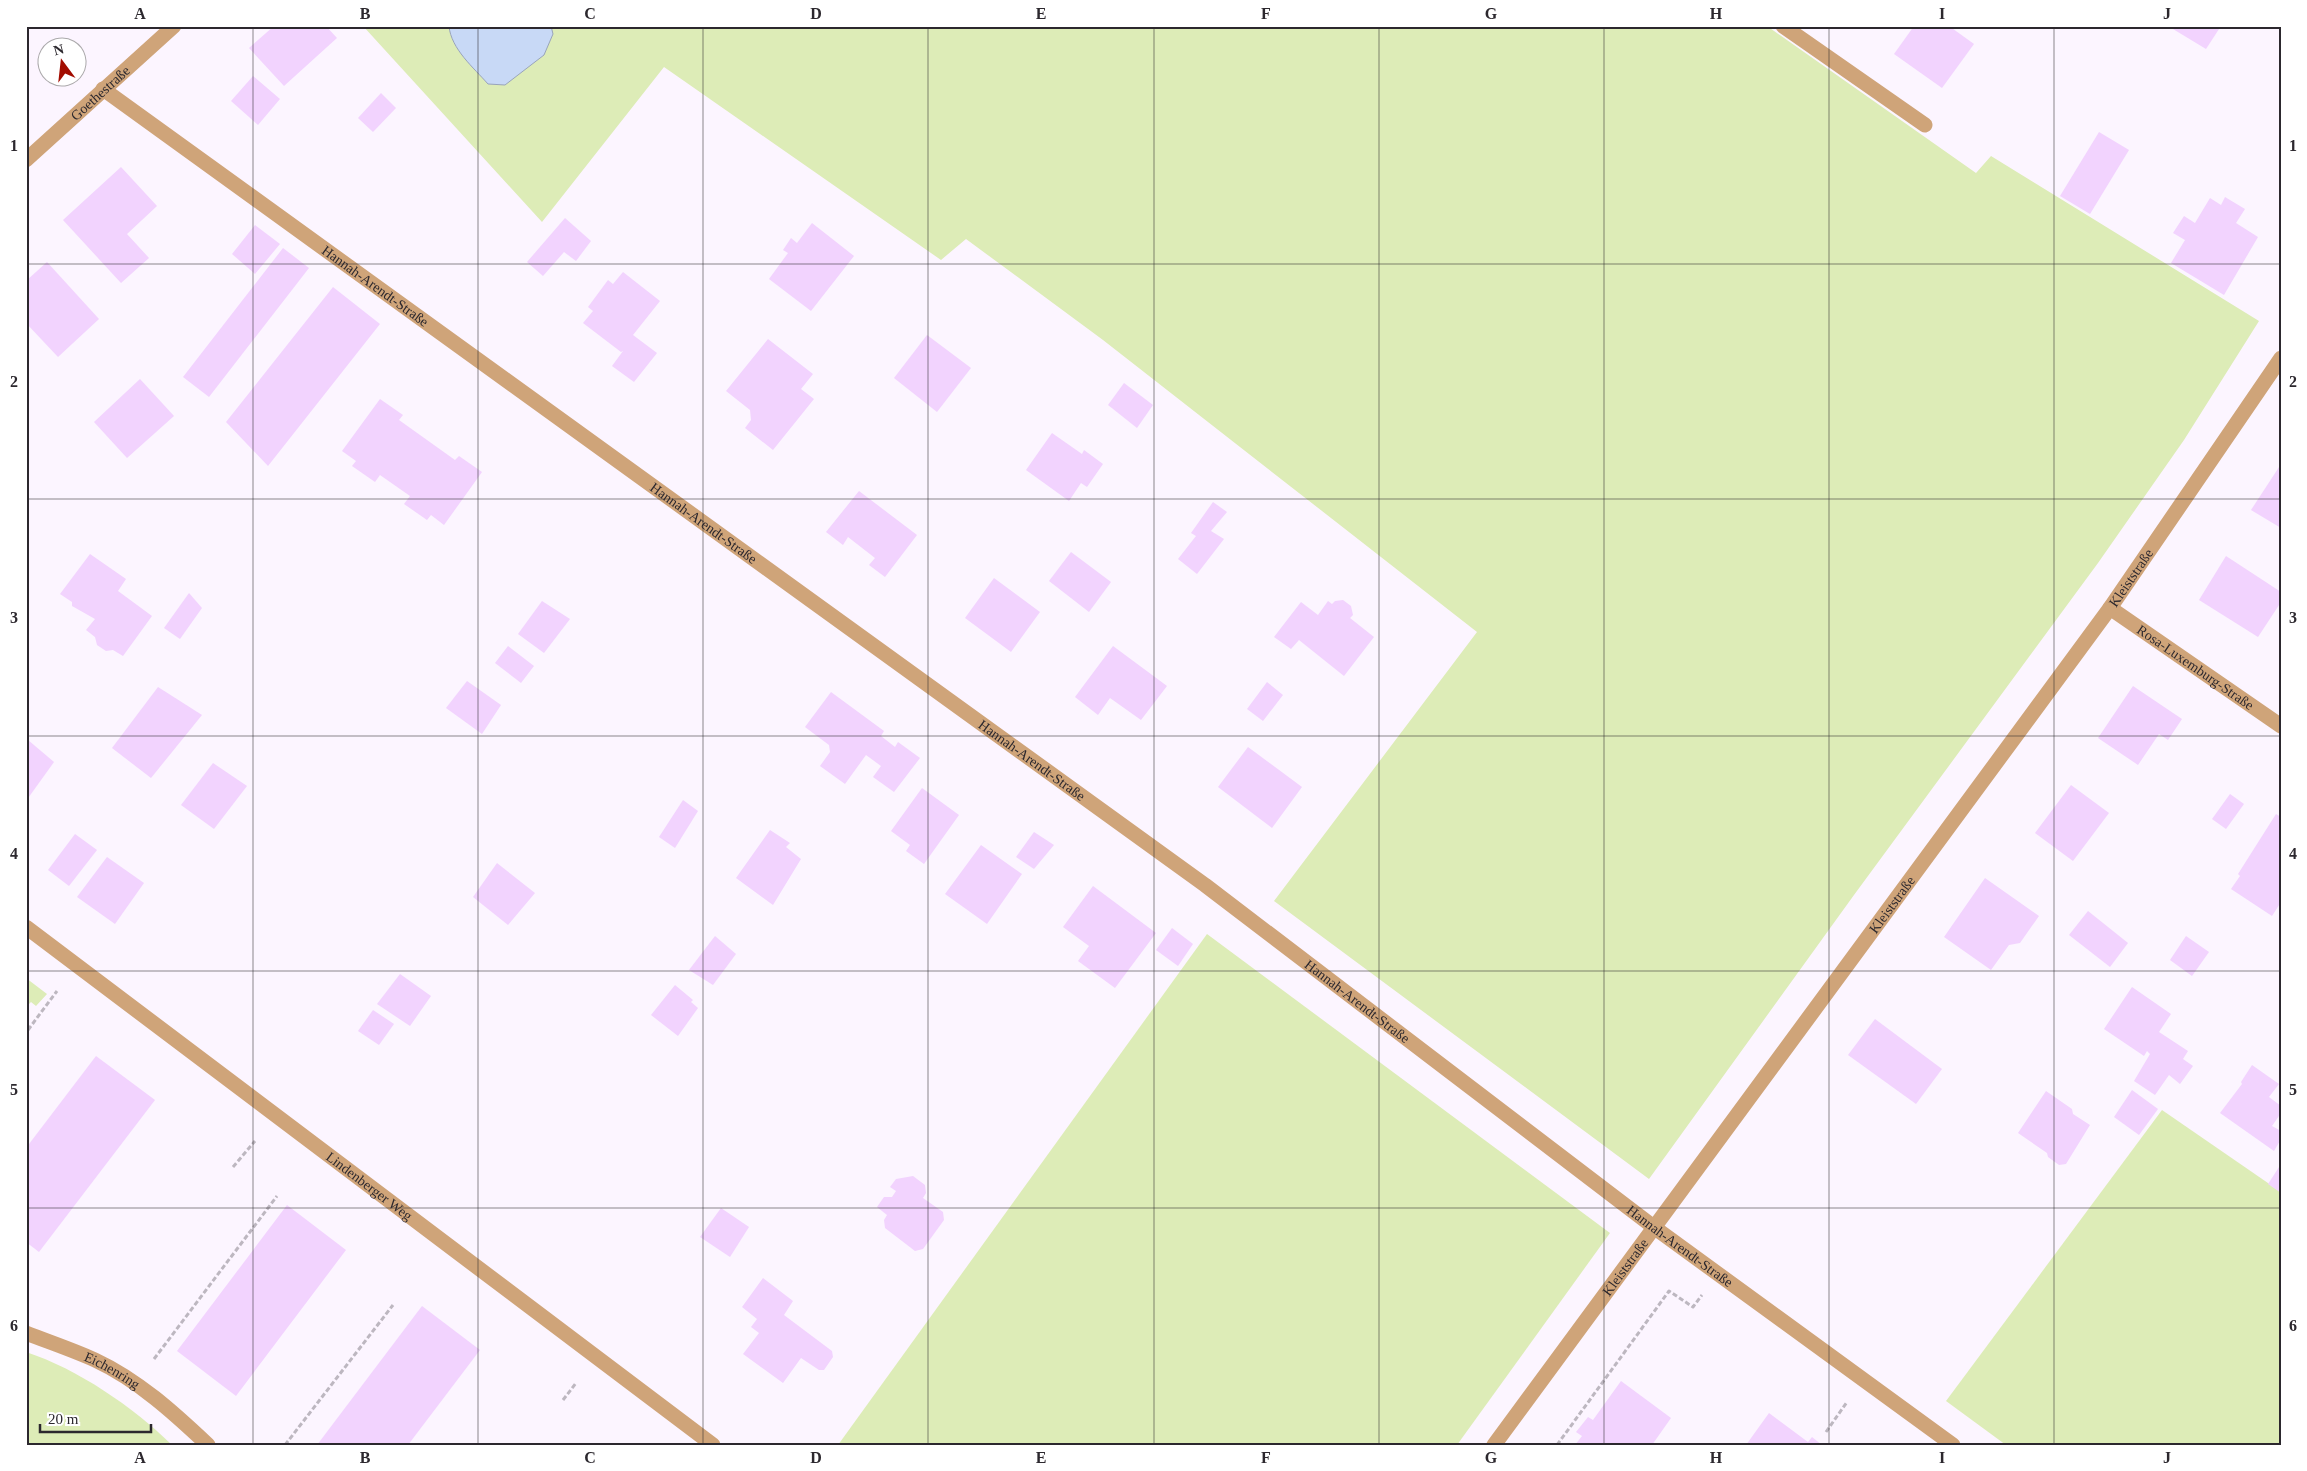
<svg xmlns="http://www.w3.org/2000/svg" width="2307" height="1471" viewBox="0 0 2307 1471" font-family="'Times New Roman',serif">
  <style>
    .green { fill: #ddecb7 }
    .water { fill: #c8d9f6; stroke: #99a4ba }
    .building { fill: #f2d3fe }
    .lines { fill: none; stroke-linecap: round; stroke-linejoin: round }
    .path { stroke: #bdb7c0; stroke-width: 3; stroke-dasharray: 5 2.5; stroke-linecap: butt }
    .minor { stroke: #cfa479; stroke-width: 15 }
    .grid { fill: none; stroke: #2c282e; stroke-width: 1; stroke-opacity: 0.55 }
    .labels { text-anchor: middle; stroke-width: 4.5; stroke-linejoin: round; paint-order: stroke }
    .street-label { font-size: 14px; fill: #2c282e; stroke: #fff }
    .neatline { fill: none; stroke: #2c282e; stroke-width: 2 }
    .grid-label { font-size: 16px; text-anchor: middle; font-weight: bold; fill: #2c282e }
  </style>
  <rect width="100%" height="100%" fill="#fcf5ff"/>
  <g class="green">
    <polygon points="363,26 1767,26 1976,173 1991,156 2259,321 2184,440 2098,563 1854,895 1649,1179 1274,901 1477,632 1103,340 966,239 941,260 664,67 542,222"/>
    <polygon points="1207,934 1610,1233 1457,1445 838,1445"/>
    <polygon points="26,978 47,994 36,1006 31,1002 26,1007"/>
    <polygon points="2162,1110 2281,1192 2281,1445 2006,1445 1946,1401"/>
    <path d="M26,1352C78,1369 133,1407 172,1445H26Z"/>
  </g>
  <path class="water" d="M449,26H551L553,34L544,55L505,85L488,84C474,68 451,49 449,26Z"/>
  <g class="building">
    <polygon points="274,26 326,26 337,38 284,86 249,48"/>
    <polygon points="1914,26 1949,26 1974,44 1942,88 1894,54"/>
    <polygon points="2168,26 2221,26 2206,49"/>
    <polygon points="253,76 280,99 258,125 231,101"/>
    <polygon points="381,93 396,108 373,132 358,118"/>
    <polygon points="2099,132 2129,150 2090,214 2060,196"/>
    <polygon points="121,167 157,206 127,234 149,258 121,283 63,220"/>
    <polygon points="2225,197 2245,209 2236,223 2258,237 2224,295 2171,263 2185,240 2173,233 2184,216 2195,223 2210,198 2221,205"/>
    <polygon points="565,218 591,241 576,261 564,252 543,276 527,262"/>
    <polygon points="812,223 854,256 811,311 769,279 788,253 783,250 791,238 797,243"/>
    <polygon points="255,225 280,244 255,274 232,254"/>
    <polygon points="283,248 309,268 209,397 183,377"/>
    <polygon points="47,262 99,319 58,357 26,323 26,281"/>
    <polygon points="623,272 660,301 633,335 657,353 634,382 612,366 623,351 621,352 583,323 593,311 588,307 608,280 613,284"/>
    <polygon points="333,287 380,324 268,466 226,422"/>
    <polygon points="927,335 971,368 937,412 894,378"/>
    <polygon points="768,339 813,374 801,389 814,399 773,450 745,428 751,420 750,410 726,391"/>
    <polygon points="140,379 174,416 127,458 94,422"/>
    <polygon points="1124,383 1153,405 1137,428 1108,405"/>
    <polygon points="380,399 403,415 399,420 455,460 459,456 482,472 444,525 431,515 427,520 404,504 410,496 380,475 375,482 352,466 356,461 342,451"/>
    <polygon points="1052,433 1082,454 1084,450 1103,464 1087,487 1081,483 1069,501 1026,470"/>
    <polygon points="2281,464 2281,528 2251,510"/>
    <polygon points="859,491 917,535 885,577 869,565 875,558 848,537 843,545 826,532"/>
    <polygon points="1213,502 1227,512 1211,531 1224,539 1197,574 1178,559 1196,536 1191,533"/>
    <polygon points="1071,552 1111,582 1089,612 1049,581"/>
    <polygon points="90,554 126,579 118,591 152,616 123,656 113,650 106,651 97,645 95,637 86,630 95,619 72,606 72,602 60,594"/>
    <polygon points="2226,556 2281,592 2281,602 2258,637 2199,600"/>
    <polygon points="994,578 1040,612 1011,652 965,618"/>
    <polygon points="189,593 202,608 180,639 164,628"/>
    <polygon points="1343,600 1351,606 1353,615 1350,618 1374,637 1344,676 1299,640 1291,649 1274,637 1301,602 1318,615 1328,601 1332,604 1335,601"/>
    <polygon points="542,601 570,619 544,653 518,634"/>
    <polygon points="508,646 534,666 521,683 495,663"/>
    <polygon points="1113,646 1167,686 1141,720 1110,698 1098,715 1075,697"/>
    <polygon points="467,681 501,705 482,734 446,708"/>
    <polygon points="1267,682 1283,695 1263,721 1247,709"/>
    <polygon points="2133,686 2182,719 2168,740 2159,734 2138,765 2098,738"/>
    <polygon points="158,687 202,715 151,778 112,748"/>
    <polygon points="831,692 884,731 881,736 895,747 898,742 920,758 894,792 873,777 881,766 866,755 845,784 820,766 830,752 829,745 805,727"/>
    <polygon points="28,740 54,762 26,801 26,742"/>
    <polygon points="1248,747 1302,787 1272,828 1218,787"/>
    <polygon points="213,763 247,786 214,829 181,805"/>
    <polygon points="2071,785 2109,813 2073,861 2035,833"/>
    <polygon points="922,788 959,815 924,864 906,851 910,845 891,831"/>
    <polygon points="2230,794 2244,804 2226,829 2212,819"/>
    <polygon points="683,800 698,811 675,848 659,837"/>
    <polygon points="2276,814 2281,817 2281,902 2272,916 2231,889 2240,876 2238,874"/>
    <polygon points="770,830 790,843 786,847 801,859 773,905 736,878"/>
    <polygon points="1034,832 1054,845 1034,869 1016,857"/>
    <polygon points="75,834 97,850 69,886 48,870"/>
    <polygon points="981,845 1022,874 987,924 945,894"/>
    <polygon points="107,857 144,883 115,924 77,897"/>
    <polygon points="497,863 535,893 508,925 473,897"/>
    <polygon points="1985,878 2039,916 2020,943 2009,945 1991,970 1944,937"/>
    <polygon points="1093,886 1156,933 1115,988 1078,961 1089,946 1063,927"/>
    <polygon points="2088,911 2128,943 2110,967 2069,935"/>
    <polygon points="1172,928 1193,944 1178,966 1156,950"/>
    <polygon points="715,936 736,954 713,985 689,970"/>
    <polygon points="2186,936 2209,952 2192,976 2170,960"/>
    <polygon points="400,974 431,996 410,1026 377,1004"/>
    <polygon points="675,985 693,1000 691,1002 698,1008 678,1036 651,1015"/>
    <polygon points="2132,987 2171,1014 2159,1032 2188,1051 2183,1059 2193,1066 2180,1084 2169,1075 2155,1095 2134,1081 2150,1054 2147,1051 2144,1056 2104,1029"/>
    <polygon points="373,1010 394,1024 379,1045 358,1031"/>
    <polygon points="1875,1019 1942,1069 1916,1104 1848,1055"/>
    <polygon points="96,1056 155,1100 39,1252 26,1242 26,1148"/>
    <polygon points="2252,1065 2279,1084 2269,1097 2281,1106 2281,1113 2272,1126 2281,1131 2281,1139 2274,1151 2220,1113 2242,1084 2241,1082"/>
    <polygon points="2132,1090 2158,1109 2139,1135 2114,1117"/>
    <polygon points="2046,1091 2072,1109 2073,1114 2090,1125 2066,1164 2059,1165 2048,1157 2047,1153 2018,1133"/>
    <polygon points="2281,1164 2281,1193 2268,1184"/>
    <polygon points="913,1176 925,1185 926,1193 923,1198 943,1212 944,1220 923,1249 915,1251 885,1228 884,1220 887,1215 877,1207 884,1197 892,1197 896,1191 890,1187 896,1179"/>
    <polygon points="287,1205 346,1250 236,1396 177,1351"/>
    <polygon points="721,1208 749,1227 730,1257 700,1237"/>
    <polygon points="763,1278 793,1301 784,1315 832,1351 833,1357 824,1370 819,1370 801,1358 783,1383 743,1354 759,1333 751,1327 757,1319 742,1307"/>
    <polygon points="422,1306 480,1350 408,1445 317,1445"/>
    <polygon points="1621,1381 1671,1418 1652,1445 1575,1445 1582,1436 1576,1432 1588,1417 1593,1420"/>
    <polygon points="1769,1413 1808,1442 1812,1437 1822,1445 1746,1445"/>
  </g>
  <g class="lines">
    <g class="path">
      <polyline points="28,1030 57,991"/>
      <polyline points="233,1167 255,1141"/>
      <polyline points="154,1359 277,1196"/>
      <polyline points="563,1400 576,1383"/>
      <polyline points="1826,1432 1847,1402"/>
      <polyline points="285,1445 393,1305"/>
      <polyline points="1557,1445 1669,1291 1693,1307 1702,1295"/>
    </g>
    <g class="minor">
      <polyline points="1783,26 1925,125"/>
      <path id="s1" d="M103,89L1205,885L1655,1228L1953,1445"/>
      <path id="s2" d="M26,160L174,26"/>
      <path id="s3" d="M2110,608L2281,726"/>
      <path id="s4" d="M26,927L713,1445"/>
      <path id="s5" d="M26,1333C49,1342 73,1350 95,1360C138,1380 174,1413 208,1445"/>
      <path id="s6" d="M1494,1445L2110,608L2281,358"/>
    </g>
  </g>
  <path class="grid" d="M253,26V1445M478,26V1445M703,26V1445M928,26V1445M1154,26V1445M1379,26V1445M1604,26V1445M1829,26V1445M2054,26V1445M26,264H2281M26,499H2281M26,736H2281M26,971H2281M26,1208H2281"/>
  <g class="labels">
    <g class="street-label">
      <text dy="5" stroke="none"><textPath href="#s2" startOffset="100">Goethestraße</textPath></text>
      <text dy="5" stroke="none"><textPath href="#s1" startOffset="336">Hannah-Arendt-Straße</textPath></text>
      <text dy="5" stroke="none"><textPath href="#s1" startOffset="741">Hannah-Arendt-Straße</textPath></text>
      <text dy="5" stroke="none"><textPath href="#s6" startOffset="1076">Kleiststraße</textPath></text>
      <text dy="5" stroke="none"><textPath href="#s3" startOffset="104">Rosa-Luxemburg-Straße</textPath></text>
      <text dy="5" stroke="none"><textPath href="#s1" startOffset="1146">Hannah-Arendt-Straße</textPath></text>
      <text dy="5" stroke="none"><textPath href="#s6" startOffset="671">Kleiststraße</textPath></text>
      <text dy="5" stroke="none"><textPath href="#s1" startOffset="1551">Hannah-Arendt-Straße</textPath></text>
      <text dy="5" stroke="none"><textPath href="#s4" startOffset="430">Lindenberger Weg</textPath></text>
      <text dy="5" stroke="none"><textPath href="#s1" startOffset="1956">Hannah-Arendt-Straße</textPath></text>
      <text dy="5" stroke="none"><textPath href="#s6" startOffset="221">Kleiststraße</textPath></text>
      <text dy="5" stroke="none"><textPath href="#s5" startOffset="94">Eichenring</textPath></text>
    </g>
  </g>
  <rect width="2307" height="1471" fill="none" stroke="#ffffff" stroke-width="55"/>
  <g transform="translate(62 62) rotate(345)"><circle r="24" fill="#ffffff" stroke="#aba9ab"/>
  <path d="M0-4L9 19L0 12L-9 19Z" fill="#a20c00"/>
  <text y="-8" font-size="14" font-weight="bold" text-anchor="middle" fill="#2c282e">N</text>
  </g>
  <path d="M40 1424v8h111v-8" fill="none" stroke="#2c282e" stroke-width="2.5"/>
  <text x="48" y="1424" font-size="15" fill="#2c282e" stroke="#ffffff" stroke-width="4" paint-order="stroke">20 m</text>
  <rect x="28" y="28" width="2252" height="1416" class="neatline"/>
  <g class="grid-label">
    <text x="140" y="19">A</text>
    <text x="365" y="19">B</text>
    <text x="590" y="19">C</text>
    <text x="816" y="19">D</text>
    <text x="1041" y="19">E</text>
    <text x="1266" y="19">F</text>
    <text x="1491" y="19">G</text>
    <text x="1716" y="19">H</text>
    <text x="1942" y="19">I</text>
    <text x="2167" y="19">J</text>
    <text x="14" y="151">1</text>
    <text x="2293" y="151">1</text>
    <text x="14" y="387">2</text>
    <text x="2293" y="387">2</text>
    <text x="14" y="623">3</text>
    <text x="2293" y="623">3</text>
    <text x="14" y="859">4</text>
    <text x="2293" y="859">4</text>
    <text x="14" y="1095">5</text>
    <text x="2293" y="1095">5</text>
    <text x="14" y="1331">6</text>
    <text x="2293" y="1331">6</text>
    <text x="140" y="1463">A</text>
    <text x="365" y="1463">B</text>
    <text x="590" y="1463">C</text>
    <text x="816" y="1463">D</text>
    <text x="1041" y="1463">E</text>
    <text x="1266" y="1463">F</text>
    <text x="1491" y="1463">G</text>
    <text x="1716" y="1463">H</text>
    <text x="1942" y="1463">I</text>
    <text x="2167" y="1463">J</text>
  </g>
</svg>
